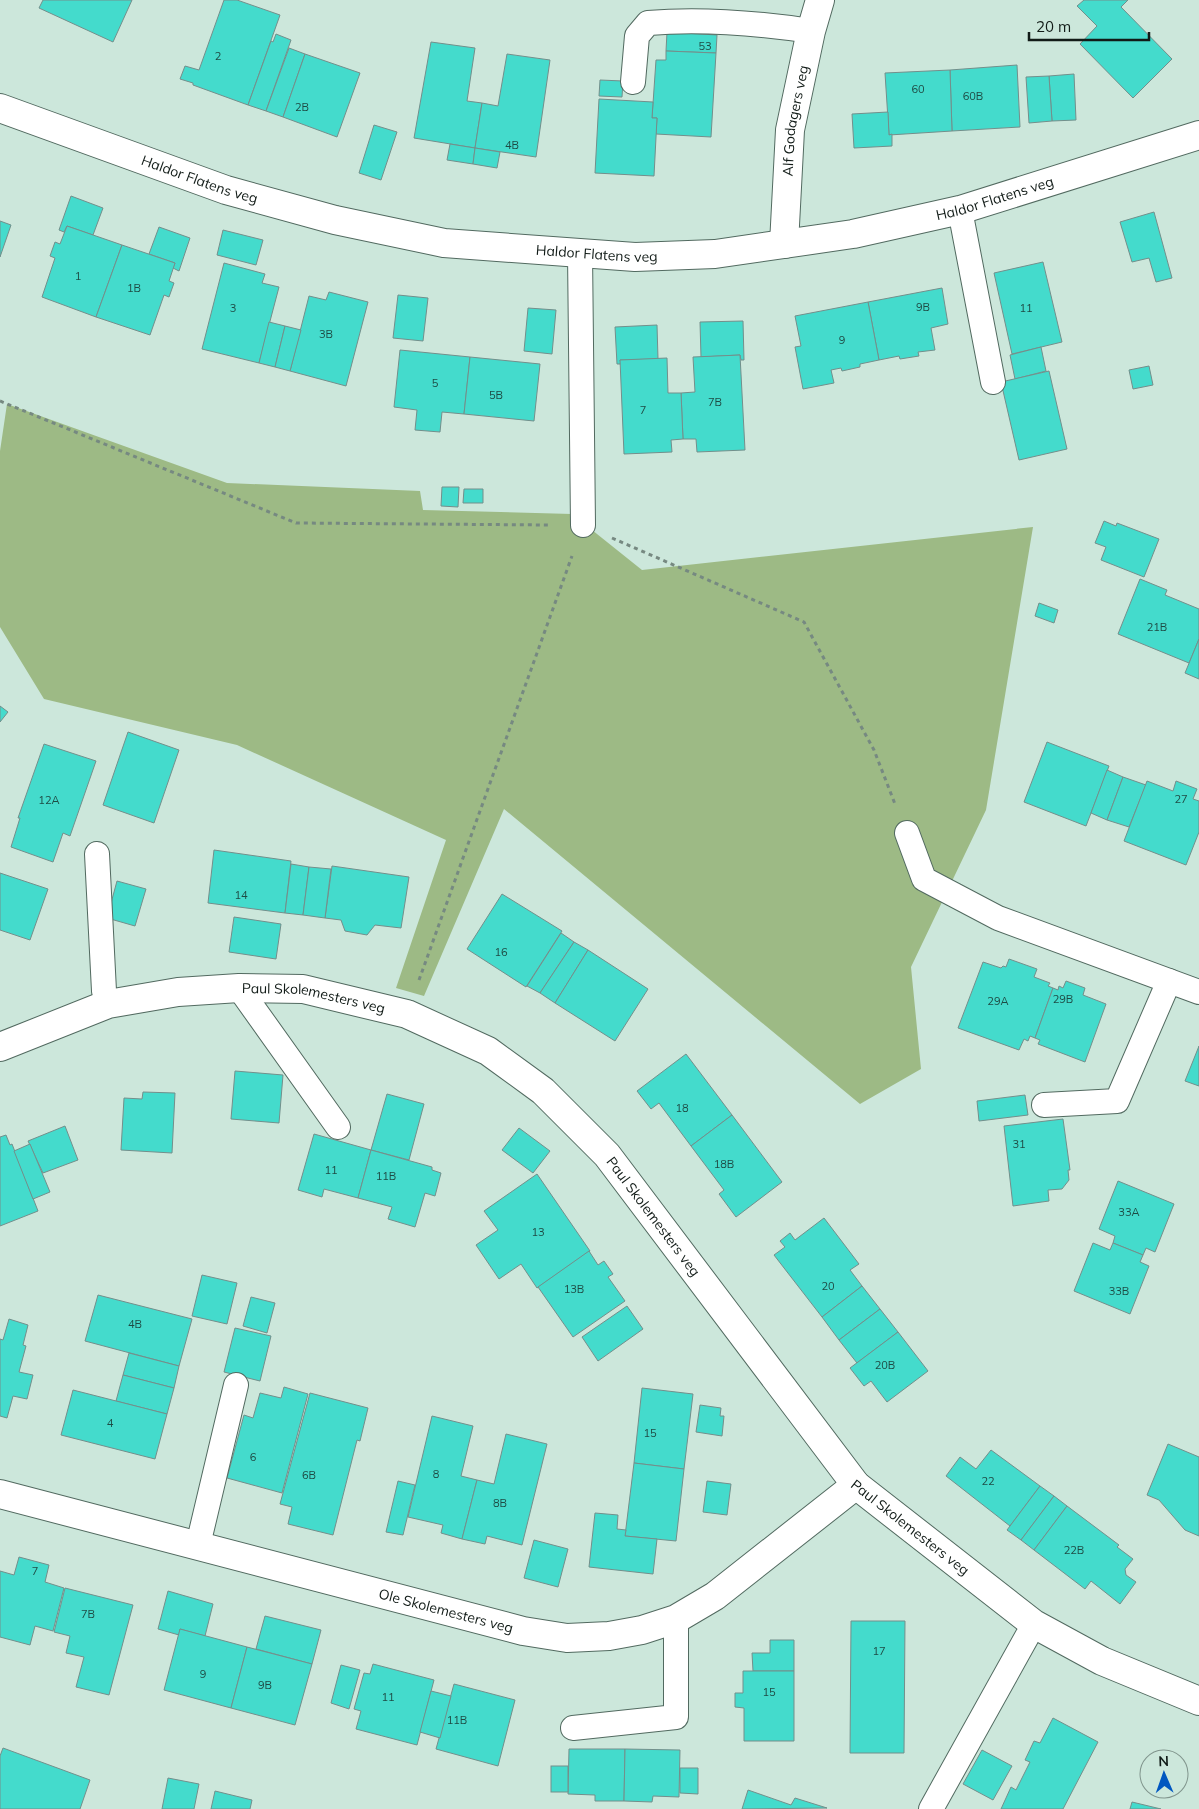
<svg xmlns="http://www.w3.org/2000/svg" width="1199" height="1809" viewBox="0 0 1199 1809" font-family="Mulish,sans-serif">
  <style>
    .green { fill: #9dba85 }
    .building { fill: #44dbcc; stroke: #738f8b }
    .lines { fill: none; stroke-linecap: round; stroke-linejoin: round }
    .service-casing { stroke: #526a60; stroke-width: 26 }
    .minor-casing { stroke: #526a60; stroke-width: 30 }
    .path { stroke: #768981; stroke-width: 3; stroke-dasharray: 4 4; stroke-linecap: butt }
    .service { stroke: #fff; stroke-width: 24 }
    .minor { stroke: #fff; stroke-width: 28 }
    .labels { text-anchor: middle; stroke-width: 4.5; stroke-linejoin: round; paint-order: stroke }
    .number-label { font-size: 11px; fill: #1e4b44 }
    .street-label { font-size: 14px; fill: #111b17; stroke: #cce7db }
  </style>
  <rect width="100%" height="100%" fill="#cce7db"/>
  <polygon class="green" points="7,404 227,483 420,491 423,510 572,514 642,570 1033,527 986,810 911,967 921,1069 860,1104 504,809 424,996 396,988 446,840 237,745 44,699 0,627 0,451"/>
  <g class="building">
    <polygon points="43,0 132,0 113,42 39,8"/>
    <polygon points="224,0 237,0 280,15 248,105 193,85 193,83 180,79 185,66 199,70"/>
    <polygon points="1084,0 1128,0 1121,7 1172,59 1133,98 1080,44 1097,26 1077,6"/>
    <polygon points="667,32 717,35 716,53 666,51"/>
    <polygon points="276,34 291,40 266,111 248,105 271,41 273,42"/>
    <polygon points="431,42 475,48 467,101 482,103 475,148 414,138"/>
    <polygon points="289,48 305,54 283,117 266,111"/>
    <polygon points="666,51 716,53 711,137 656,134 657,118 652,118 656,60 666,60"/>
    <polygon points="305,54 360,73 337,137 283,117"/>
    <polygon points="507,54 550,60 536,157 475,148 482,103 498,106"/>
    <polygon points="1017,65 1020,127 952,131 950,70"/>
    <polygon points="950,70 952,131 889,135 885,73"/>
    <polygon points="1074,74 1076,120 1052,121 1049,76"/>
    <polygon points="1049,76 1052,121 1029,123 1026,77"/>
    <polygon points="600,80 623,81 622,97 599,96"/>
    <polygon points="599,99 653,102 652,118 657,118 654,176 595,173"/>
    <polygon points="888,112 889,135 892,134 892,146 854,148 852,114"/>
    <polygon points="374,125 397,132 381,180 359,173"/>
    <polygon points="450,144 475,148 473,164 447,160"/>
    <polygon points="475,148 500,152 497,168 473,164"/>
    <polygon points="71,196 103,208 93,235 67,226 64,232 59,230"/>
    <polygon points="1154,212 1172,278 1156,282 1149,258 1132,262 1120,222"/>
    <polygon points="0,221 11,225 0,257"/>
    <polygon points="67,226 122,245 96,317 42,297 55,258 50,256 55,242 60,244"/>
    <polygon points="159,227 190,238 179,271 173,268 175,263 149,254"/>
    <polygon points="223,230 263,240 256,265 217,255"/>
    <polygon points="122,245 175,263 169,281 174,283 169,297 164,295 150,335 96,317"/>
    <polygon points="1043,262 1062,342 1012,354 994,273"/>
    <polygon points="224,263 265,274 262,283 279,287 259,363 202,349"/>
    <polygon points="942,288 948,324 931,328 935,350 918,352 919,356 900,359 899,356 879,360 868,302"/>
    <polygon points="329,292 368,302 346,386 290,371 309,296 326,300"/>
    <polygon points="398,295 428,298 423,341 393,338"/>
    <polygon points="868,302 879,360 860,364 860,367 842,371 841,368 831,370 834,383 803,389 795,347 801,346 795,316"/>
    <polygon points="528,308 556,310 552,354 524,351"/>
    <polygon points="743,321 744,360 741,360 740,355 701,357 700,322"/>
    <polygon points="269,322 285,326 275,367 259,363"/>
    <polygon points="657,325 658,359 620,360 621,364 617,364 615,327"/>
    <polygon points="285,326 301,330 290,371 275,367"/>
    <polygon points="1041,347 1046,371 1015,379 1010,355"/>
    <polygon points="400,350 470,357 464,414 442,412 440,432 415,430 417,410 394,407"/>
    <polygon points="740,355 745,450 697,452 696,439 683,439 681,393 695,392 693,357"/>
    <polygon points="470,357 540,364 534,421 464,414"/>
    <polygon points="667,358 668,393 681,393 683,439 671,440 672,452 624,454 620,360"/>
    <polygon points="1149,366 1153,385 1133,389 1129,370"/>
    <polygon points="1049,371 1067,449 1019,460 1001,382"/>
    <polygon points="442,487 459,487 458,507 441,506"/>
    <polygon points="464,489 483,489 483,503 463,503"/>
    <polygon points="1104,521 1116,526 1117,523 1159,539 1144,577 1101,560 1106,547 1095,543"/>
    <polygon points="1140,579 1167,590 1165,595 1199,609 1199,639 1189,663 1118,634"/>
    <polygon points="1039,603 1058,610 1054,623 1035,616"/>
    <polygon points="1199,639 1199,679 1185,673"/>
    <polygon points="0,706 8,712 0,722"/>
    <polygon points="128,732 179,750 154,823 103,805"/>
    <polygon points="1047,742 1109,766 1086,826 1024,802"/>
    <polygon points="44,744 96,761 70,836 63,833 53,862 11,847 20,818 18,818"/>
    <polygon points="1107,770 1123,777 1107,820 1091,813"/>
    <polygon points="1123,777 1146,785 1129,827 1107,820"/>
    <polygon points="1147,781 1173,791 1176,781 1197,789 1193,799 1199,801 1199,832 1186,865 1124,841"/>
    <polygon points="214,850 291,861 285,913 208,903"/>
    <polygon points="291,864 309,867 303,915 285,913"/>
    <polygon points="332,866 409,877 401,928 375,925 367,935 345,931 341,920 325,918"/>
    <polygon points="309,867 331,869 325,918 303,915"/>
    <polygon points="0,873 48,889 30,940 0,930"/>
    <polygon points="117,881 146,889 135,926 107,918"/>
    <polygon points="502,894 562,931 526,987 467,949"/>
    <polygon points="234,917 281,924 276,959 229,952"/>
    <polygon points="561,933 574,942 540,993 527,986"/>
    <polygon points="574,942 588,950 555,1003 540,993"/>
    <polygon points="588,950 648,989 615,1041 555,1003"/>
    <polygon points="1009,959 1037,969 1034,977 1050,983 1048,986 1053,988 1035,1038 1030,1036 1028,1041 1024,1039 1019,1050 958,1028 983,962 1001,968 1003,966 1006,967"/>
    <polygon points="1066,981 1085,988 1083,995 1106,1004 1085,1062 1038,1044 1040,1040 1035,1038 1053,988 1058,990 1059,986 1063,988"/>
    <polygon points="1199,1046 1199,1086 1185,1081"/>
    <polygon points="686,1054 732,1115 691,1146 659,1103 651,1109 637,1091"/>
    <polygon points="235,1071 283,1075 279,1123 231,1119"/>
    <polygon points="143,1092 175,1093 172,1153 121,1150 124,1098 142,1099"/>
    <polygon points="387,1094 424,1104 409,1160 371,1150"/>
    <polygon points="1025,1095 1028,1115 979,1121 977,1101"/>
    <polygon points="732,1115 782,1182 736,1217 719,1194 724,1190 691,1146"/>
    <polygon points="1063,1119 1070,1170 1068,1170 1069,1180 1062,1189 1048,1190 1049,1201 1013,1206 1004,1126"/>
    <polygon points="65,1126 78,1160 43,1173 28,1141"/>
    <polygon points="519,1128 550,1151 533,1173 502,1150"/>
    <polygon points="314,1134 371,1150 358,1198 324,1189 322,1197 298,1190"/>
    <polygon points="6,1135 10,1145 12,1144 38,1211 0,1226 0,1137"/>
    <polygon points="30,1144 50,1192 33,1199 14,1151"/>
    <polygon points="371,1150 432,1167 432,1170 441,1173 435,1196 425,1193 415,1227 388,1219 392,1207 358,1198"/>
    <polygon points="537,1174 590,1251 537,1288 521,1264 499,1279 476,1245 498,1230 484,1211"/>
    <polygon points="1118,1181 1174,1204 1155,1252 1146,1248 1143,1255 1113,1243 1115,1236 1099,1229"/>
    <polygon points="824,1218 859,1264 850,1270 862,1286 822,1317 774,1255 785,1247 780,1241 790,1233 795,1240"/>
    <polygon points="1093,1243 1110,1250 1113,1243 1143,1255 1140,1262 1149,1266 1130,1314 1074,1291"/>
    <polygon points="589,1251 598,1265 604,1261 613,1274 608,1277 625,1301 573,1337 538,1287"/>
    <polygon points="202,1275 237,1283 227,1324 192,1316"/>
    <polygon points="862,1286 880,1309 839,1340 822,1317"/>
    <polygon points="98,1295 192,1319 179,1366 85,1341"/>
    <polygon points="251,1297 275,1303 267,1333 243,1326"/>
    <polygon points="627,1306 643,1329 598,1361 582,1337"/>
    <polygon points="880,1309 898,1332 857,1363 839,1340"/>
    <polygon points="9,1319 28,1325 23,1345 26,1346 19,1372 33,1375 27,1399 13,1396 7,1418 0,1416 0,1339 3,1340"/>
    <polygon points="235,1328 271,1336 260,1381 224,1372"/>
    <polygon points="898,1332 928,1371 887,1402 871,1381 864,1386 850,1368"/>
    <polygon points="129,1353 179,1366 174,1388 123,1375"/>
    <polygon points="123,1375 174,1388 167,1414 116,1401"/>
    <polygon points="284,1387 308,1394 282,1493 227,1478 244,1415 253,1418 260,1393 281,1398"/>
    <polygon points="642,1388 693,1394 684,1469 634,1463"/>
    <polygon points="73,1390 167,1414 155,1459 61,1435"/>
    <polygon points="310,1393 368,1408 360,1441 357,1440 333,1535 288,1524 292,1507 280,1504"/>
    <polygon points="700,1405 721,1408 720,1416 724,1416 722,1436 696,1432"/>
    <polygon points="432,1416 473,1426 461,1476 477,1480 462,1539 441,1533 443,1525 408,1517"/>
    <polygon points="506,1434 547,1444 522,1545 487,1536 485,1544 462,1539 477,1480 494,1484"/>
    <polygon points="1168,1444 1199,1457 1199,1536 1185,1530 1159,1500 1147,1495"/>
    <polygon points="991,1450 1040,1486 1010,1526 946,1476 960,1457 976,1469"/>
    <polygon points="634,1463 684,1469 676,1541 625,1536"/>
    <polygon points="398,1481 415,1485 403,1535 386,1532"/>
    <polygon points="707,1481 731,1484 727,1515 703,1512"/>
    <polygon points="1040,1486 1054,1496 1021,1540 1007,1530"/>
    <polygon points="1054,1496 1067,1506 1034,1550 1021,1540"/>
    <polygon points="1067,1506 1119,1545 1117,1547 1133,1559 1125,1569 1126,1575 1136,1582 1120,1604 1091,1581 1085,1589 1034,1550"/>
    <polygon points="595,1513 618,1515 617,1529 626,1530 625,1536 657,1539 653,1574 589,1567"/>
    <polygon points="534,1540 568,1549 558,1587 524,1578"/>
    <polygon points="19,1557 49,1565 45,1582 64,1588 53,1631 35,1626 30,1645 0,1637 0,1571 14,1575"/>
    <polygon points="65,1588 133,1605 109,1695 76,1687 84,1657 66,1653 70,1636 54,1632"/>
    <polygon points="168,1591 213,1604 205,1636 180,1629 179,1635 158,1629"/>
    <polygon points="265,1616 321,1630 312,1664 256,1649"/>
    <polygon points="851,1621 905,1621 904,1753 850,1753"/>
    <polygon points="180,1629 247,1647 231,1708 164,1690"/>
    <polygon points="770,1640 794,1640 794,1671 753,1671 752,1653 770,1653"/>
    <polygon points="247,1647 312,1664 295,1725 231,1708"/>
    <polygon points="373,1664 434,1680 417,1745 356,1729 361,1711 354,1709 364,1673 370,1674"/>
    <polygon points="341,1665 360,1670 349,1709 331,1703"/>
    <polygon points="743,1671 794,1671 794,1741 744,1741 744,1708 735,1707 735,1693 743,1693"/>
    <polygon points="454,1684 515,1700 498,1766 436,1749"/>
    <polygon points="431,1691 451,1696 440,1738 420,1732"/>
    <polygon points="1053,1718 1098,1742 1063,1809 1001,1809 1011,1787 1016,1790 1030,1762 1025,1760 1034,1741 1040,1743"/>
    <polygon points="3,1748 90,1780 80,1809 0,1809 0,1756"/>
    <polygon points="569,1749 625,1749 624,1801 595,1801 595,1795 568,1794"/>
    <polygon points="625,1749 680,1750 679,1797 653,1796 652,1802 624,1801"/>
    <polygon points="982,1750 1012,1766 993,1800 963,1784"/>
    <rect x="551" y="1766" width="17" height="26"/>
    <polygon points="680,1768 698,1768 698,1794 680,1793"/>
    <polygon points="168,1778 199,1784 194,1809 162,1809"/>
    <polygon points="748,1790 791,1805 795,1798 827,1808 742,1809"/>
    <polygon points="215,1791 252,1800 250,1809 211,1809"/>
    <polygon points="1132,1802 1161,1809 1130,1809"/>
  </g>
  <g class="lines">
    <g class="service-casing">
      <g id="service">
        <path d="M633,82L637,36L648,23C703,18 757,23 811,31"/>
        <polyline points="960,210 993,382"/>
        <polyline points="580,253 583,525"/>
        <polyline points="907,833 924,879 998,918 1199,992"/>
        <polyline points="97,854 104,991 108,1004"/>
        <polyline points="239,988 338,1127"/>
        <polyline points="1044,1105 1117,1101 1169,981"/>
        <polyline points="198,1545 236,1385"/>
        <polyline points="573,1728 676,1717 676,1619"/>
        <polyline points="931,1809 1034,1624"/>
      </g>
    </g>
    <g class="minor-casing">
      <g id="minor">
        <path id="s1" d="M0,108L226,190L335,220L444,243L635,257L715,254L853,234L960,210L1199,135"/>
        <path id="s2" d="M784,244L790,130L811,31L820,0"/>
        <path id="s3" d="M0,1047L108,1004L178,992L239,988L303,989L407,1014L488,1051L543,1091L607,1155L856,1485L1034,1624L1102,1661L1199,1701"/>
        <path id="s4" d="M0,1494L523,1631L567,1638L609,1636L642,1630L676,1619L715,1596L856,1485"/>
      </g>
    </g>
    <g class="path">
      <polyline points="0,401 296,523 550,525"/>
      <polyline points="612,538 804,622 874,750 895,804"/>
      <polyline points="419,980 572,556"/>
    </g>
    <use href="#service" class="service"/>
    <use href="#minor" class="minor"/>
  </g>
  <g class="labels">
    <g class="number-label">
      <text x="705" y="50">53</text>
      <text x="218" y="60">2</text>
      <text x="918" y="93">60</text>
      <text x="973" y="100">60B</text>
      <text x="302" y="111">2B</text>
      <text x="512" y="149">4B</text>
      <text x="78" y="280">1</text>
      <text x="134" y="292">1B</text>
      <text x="923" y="311">9B</text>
      <text x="233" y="312">3</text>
      <text x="1026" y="312">11</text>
      <text x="326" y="338">3B</text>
      <text x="842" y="344">9</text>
      <text x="435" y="387">5</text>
      <text x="496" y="399">5B</text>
      <text x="715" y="406">7B</text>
      <text x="643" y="414">7</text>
      <text x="1157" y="631">21B</text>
      <text x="1181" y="803">27</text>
      <text x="49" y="804">12A</text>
      <text x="241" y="899">14</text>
      <text x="501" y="956">16</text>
      <text x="1063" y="1003">29B</text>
      <text x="998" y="1005">29A</text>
      <text x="682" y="1112">18</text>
      <text x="1019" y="1148">31</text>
      <text x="724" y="1168">18B</text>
      <text x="331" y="1174">11</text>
      <text x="386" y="1180">11B</text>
      <text x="1129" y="1216">33A</text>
      <text x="538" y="1236">13</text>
      <text x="828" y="1290">20</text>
      <text x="574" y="1293">13B</text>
      <text x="1119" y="1295">33B</text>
      <text x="135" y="1328">4B</text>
      <text x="885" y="1369">20B</text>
      <text x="110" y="1427">4</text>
      <text x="650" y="1437">15</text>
      <text x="253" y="1461">6</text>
      <text x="436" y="1478">8</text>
      <text x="309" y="1479">6B</text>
      <text x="988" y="1485">22</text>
      <text x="500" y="1507">8B</text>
      <text x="1074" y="1554">22B</text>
      <text x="35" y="1575">7</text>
      <text x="88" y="1618">7B</text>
      <text x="879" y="1655">17</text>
      <text x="203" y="1678">9</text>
      <text x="265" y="1689">9B</text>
      <text x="769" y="1696">15</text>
      <text x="388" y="1701">11</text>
      <text x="457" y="1724">11B</text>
    </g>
    <g class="street-label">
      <text dy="5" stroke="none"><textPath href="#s2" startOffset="124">Alf Godagers veg</textPath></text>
      <text dy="5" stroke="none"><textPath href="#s1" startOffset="212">Haldor Flatens veg</textPath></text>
      <text dy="5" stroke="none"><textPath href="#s1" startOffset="1022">Haldor Flatens veg</textPath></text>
      <text dy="5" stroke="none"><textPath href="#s1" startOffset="618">Haldor Flatens veg</textPath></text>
      <text dy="5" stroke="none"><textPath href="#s3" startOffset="324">Paul Skolemesters veg</textPath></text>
      <text dy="5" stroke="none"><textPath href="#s3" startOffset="744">Paul Skolemesters veg</textPath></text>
      <text dy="5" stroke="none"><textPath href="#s3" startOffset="1149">Paul Skolemesters veg</textPath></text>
      <text dy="5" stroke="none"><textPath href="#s4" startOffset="461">Ole Skolemesters veg</textPath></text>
    </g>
  </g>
  <g transform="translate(1164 1774) rotate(358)"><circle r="24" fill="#cce7db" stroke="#81958d"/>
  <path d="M0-4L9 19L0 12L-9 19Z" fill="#0157c0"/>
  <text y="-8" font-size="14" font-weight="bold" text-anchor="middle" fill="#111b17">N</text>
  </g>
  <path d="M1029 32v8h120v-8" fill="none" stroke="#111b17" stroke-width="2.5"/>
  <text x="1036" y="32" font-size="15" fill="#111b17" stroke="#cce7db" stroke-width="4" paint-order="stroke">20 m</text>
</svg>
